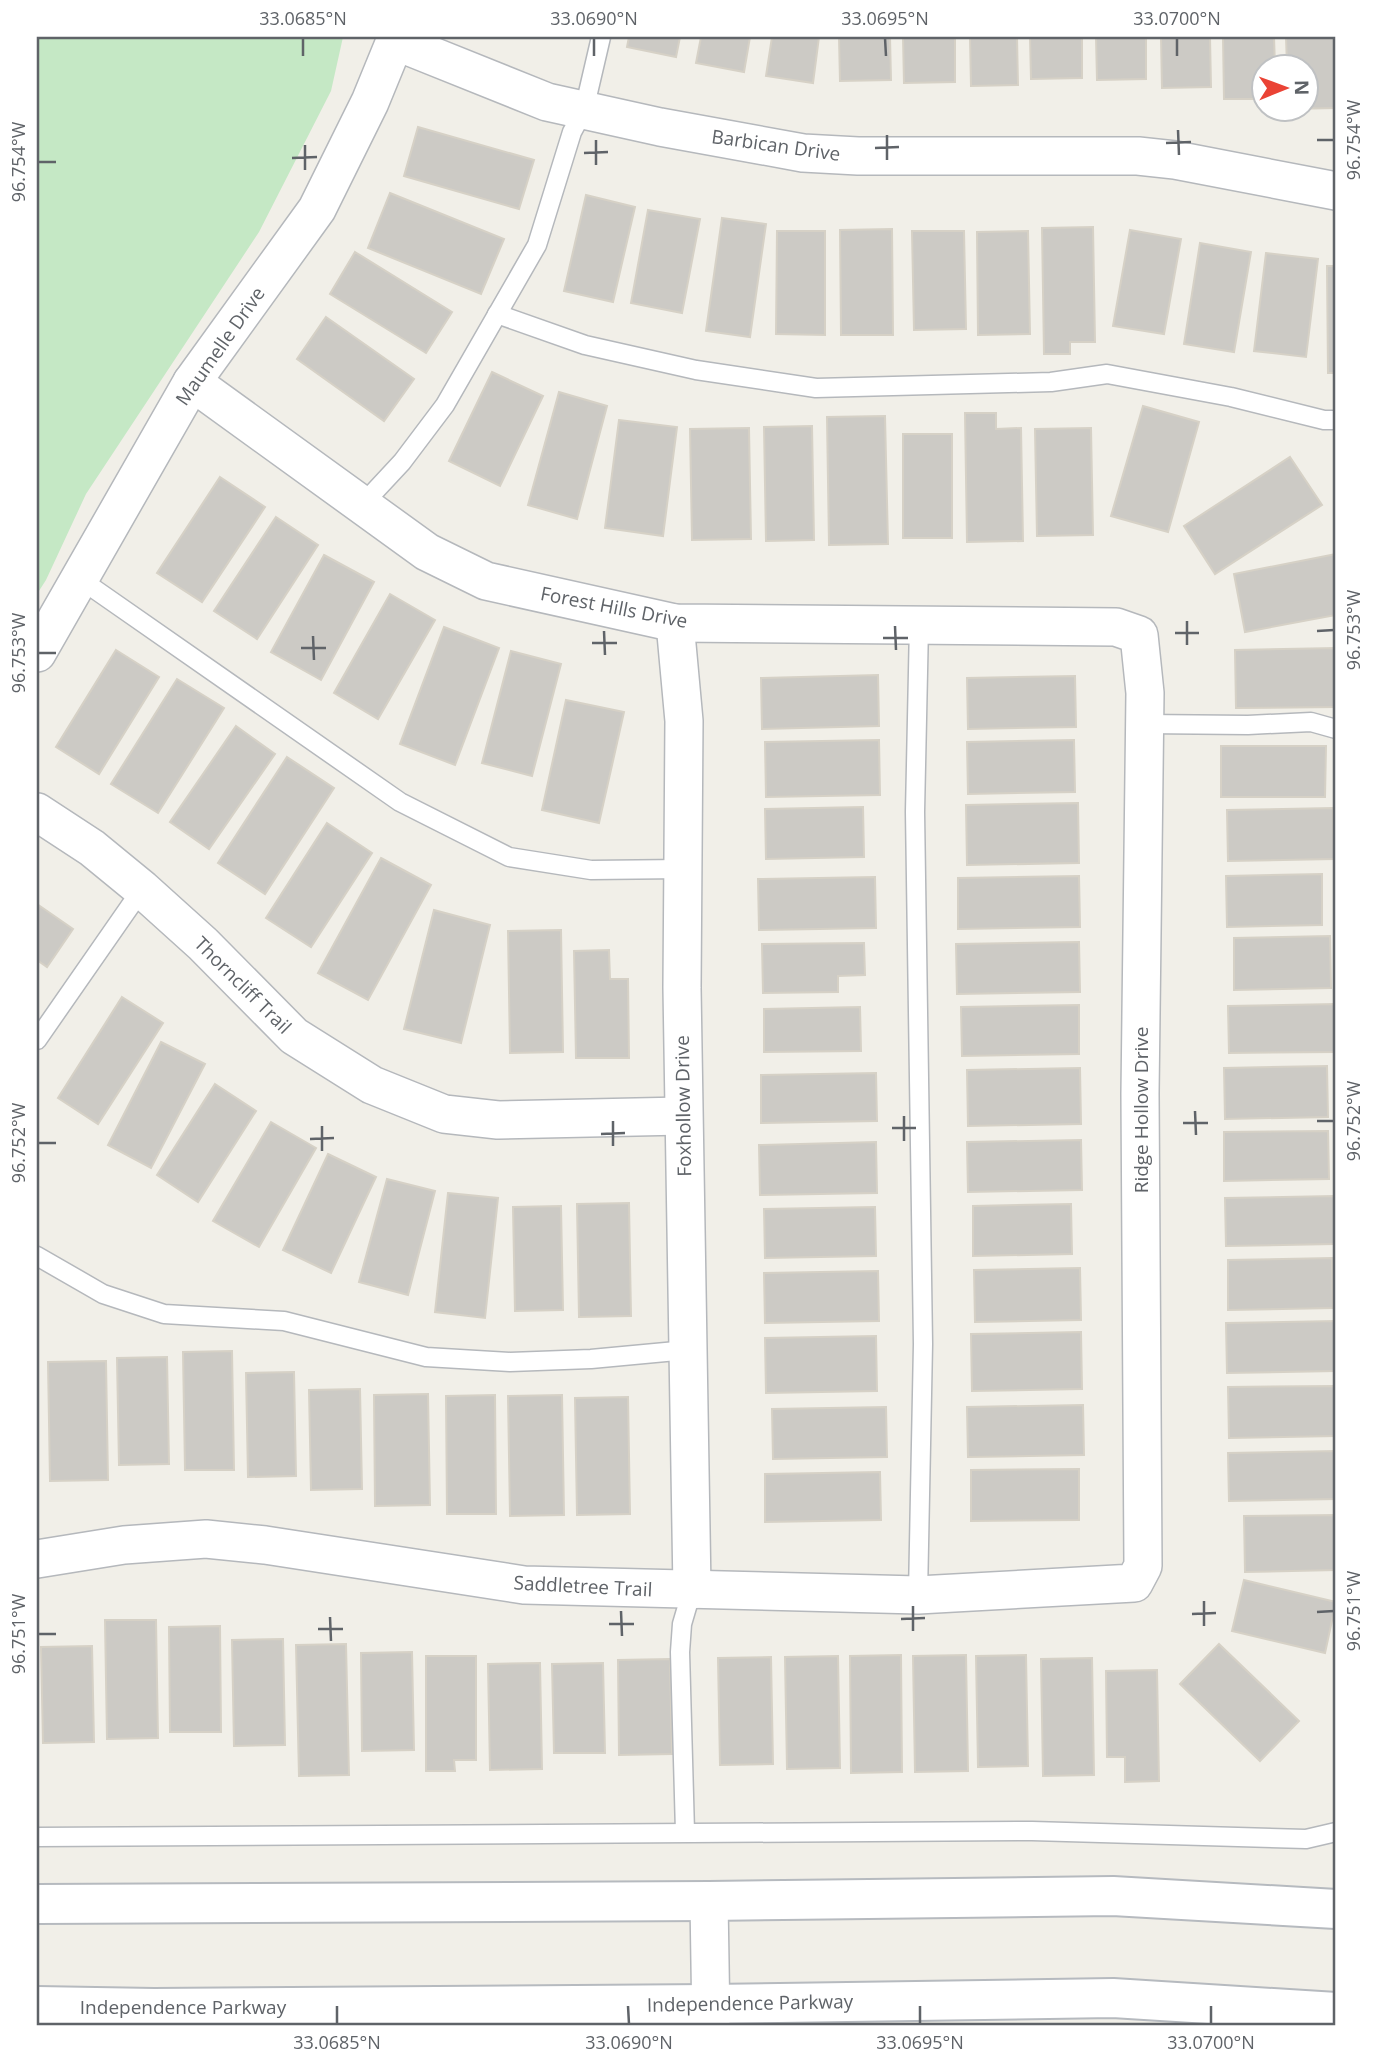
<svg xmlns="http://www.w3.org/2000/svg" width="1373" height="2062" viewBox="0 0 1373 2062" font-family="'Open Sans',sans-serif">
  <style>
    .green { fill: #c5e8c5 }
    .building { fill: #cccac5; stroke: #d6d1c6; stroke-width: 2 }
    .lines { fill: none; stroke-linecap: round; stroke-linejoin: round }
    .lane-casing { stroke: #b5b8bc; stroke-width: 21 }
    .street-casing { stroke: #b5b8bc; stroke-width: 40 }
    .secondary-casing { stroke: #b6babf; stroke-width: 42 }
    .lane { stroke: #fff; stroke-width: 18 }
    .street { stroke: #fff; stroke-width: 37 }
    .secondary { stroke: #fff; stroke-width: 38 }
    .ticks { fill: none; stroke: #5f6368; stroke-width: 2.5 }
    .labels { text-anchor: middle; stroke-width: 5; stroke-linejoin: round; paint-order: stroke }
    .street-label { font-size: 19px; fill: #5f6368; stroke: #fff }
    .neatline { fill: none; stroke: #5f6368; stroke-width: 2.5 }
    .ticks-label { font-size: 18px; text-anchor: middle; fill: #5f6368 }
  </style>
  <rect width="100%" height="100%" fill="#f1efe8"/>
  <polygon class="green" points="37,37 343,37 331,91 259,232 86,494 46,580 37,594"/>
  <g class="building">
    <polygon points="629,37 680,37 676,57 627,47"/>
    <polygon points="701,37 750,37 744,72 696,63"/>
    <polygon points="772,37 819,37 813,83 766,76"/>
    <polygon points="839,37 890,37 891,80 840,81"/>
    <polygon points="903,37 955,37 955,82 904,83"/>
    <polygon points="970,37 1017,37 1018,85 971,86"/>
    <polygon points="1030,37 1082,37 1082,78 1031,79"/>
    <polygon points="1096,37 1146,37 1146,79 1097,80"/>
    <polygon points="1161,37 1210,37 1211,87 1162,88"/>
    <polygon points="1223,37 1274,37 1275,66 1264,66 1264,99 1224,99"/>
    <polygon points="1286,37 1336,37 1336,108 1287,109 1306,108 1306,66 1287,66"/>
    <polygon points="418,127 534,160 519,209 404,176"/>
    <polygon points="390,193 504,239 481,294 368,248"/>
    <polygon points="586,195 635,207 613,302 564,291"/>
    <polygon points="648,210 700,219 682,313 631,303"/>
    <polygon points="722,218 766,224 750,337 706,331"/>
    <polygon points="1093,227 1095,342 1070,342 1070,354 1044,354 1042,228"/>
    <polygon points="892,229 893,335 841,335 840,230"/>
    <polygon points="1130,230 1181,239 1164,334 1113,326"/>
    <polygon points="777,231 825,231 825,335 776,334"/>
    <polygon points="912,231 964,231 966,329 914,330"/>
    <polygon points="1028,231 1030,334 978,335 977,232"/>
    <polygon points="1200,243 1251,252 1234,352 1184,344"/>
    <polygon points="355,252 452,312 426,353 330,294"/>
    <polygon points="1266,253 1318,259 1306,357 1254,351"/>
    <polygon points="1327,266 1336,266 1336,373 1328,373"/>
    <polygon points="326,317 414,379 384,421 297,359"/>
    <polygon points="492,372 543,396 500,486 449,461"/>
    <polygon points="559,392 607,406 577,519 528,505"/>
    <polygon points="1143,406 1199,422 1168,532 1111,516"/>
    <polygon points="965,413 996,413 996,429 1021,428 1023,541 967,542"/>
    <polygon points="885,416 888,544 829,545 827,417"/>
    <polygon points="619,420 677,427 663,536 605,528"/>
    <polygon points="812,426 814,540 766,541 764,427"/>
    <polygon points="749,428 751,539 692,540 690,429"/>
    <polygon points="1091,428 1093,535 1037,536 1035,429"/>
    <rect x="903" y="434" width="49" height="104"/>
    <polygon points="1290,457 1322,505 1215,574 1184,526"/>
    <polygon points="220,477 265,507 202,602 157,573"/>
    <polygon points="276,517 318,545 257,639 214,611"/>
    <polygon points="1336,554 1336,615 1245,632 1234,574"/>
    <polygon points="324,555 374,582 321,680 271,652"/>
    <polygon points="390,594 435,620 378,719 334,693"/>
    <polygon points="444,627 499,648 455,765 400,744"/>
    <polygon points="1336,648 1336,707 1236,708 1235,650"/>
    <polygon points="116,650 159,677 99,774 56,747"/>
    <polygon points="511,651 561,664 532,776 482,763"/>
    <polygon points="878,675 879,726 762,729 761,678"/>
    <polygon points="1075,676 1076,727 968,729 967,678"/>
    <polygon points="177,679 224,708 158,813 111,784"/>
    <polygon points="566,700 624,712 599,823 542,810"/>
    <polygon points="236,726 275,754 209,849 170,822"/>
    <polygon points="879,740 880,795 766,797 765,742"/>
    <polygon points="1074,740 1075,792 968,794 967,742"/>
    <polygon points="1221,746 1326,746 1325,797 1221,797"/>
    <polygon points="287,757 334,788 265,894 218,863"/>
    <polygon points="1078,803 1079,863 967,865 966,805"/>
    <polygon points="863,807 864,857 766,859 765,809"/>
    <polygon points="1333,808 1334,859 1228,861 1227,810"/>
    <polygon points="327,823 372,853 311,947 266,918"/>
    <polygon points="381,858 431,885 368,1000 318,973"/>
    <polygon points="1322,874 1322,925 1227,927 1226,876"/>
    <polygon points="1079,876 1080,927 958,929 958,878"/>
    <polygon points="875,877 876,928 759,930 758,879"/>
    <polygon points="37,904 73,929 47,967 37,960"/>
    <polygon points="434,910 490,925 461,1043 404,1029"/>
    <polygon points="561,930 563,1052 510,1053 508,931"/>
    <polygon points="1330,936 1331,988 1234,990 1234,938"/>
    <polygon points="1079,942 1080,992 957,994 956,944"/>
    <polygon points="864,943 865,975 838,976 838,992 763,993 762,944"/>
    <polygon points="609,950 610,979 628,979 629,1058 576,1058 574,951"/>
    <polygon points="122,997 163,1023 98,1124 58,1098"/>
    <polygon points="1336,1004 1336,1052 1229,1053 1228,1006"/>
    <polygon points="1079,1005 1079,1054 962,1056 961,1007"/>
    <polygon points="860,1007 861,1051 764,1052 764,1009"/>
    <polygon points="161,1042 205,1064 151,1168 108,1145"/>
    <polygon points="1327,1066 1328,1117 1225,1119 1224,1068"/>
    <polygon points="1080,1068 1081,1124 968,1126 967,1070"/>
    <polygon points="876,1073 877,1121 761,1123 761,1075"/>
    <polygon points="215,1084 256,1111 198,1202 157,1175"/>
    <polygon points="271,1122 316,1148 259,1247 213,1221"/>
    <polygon points="1328,1131 1329,1179 1224,1181 1224,1132"/>
    <polygon points="1081,1140 1082,1190 968,1192 967,1142"/>
    <polygon points="876,1142 877,1193 760,1195 759,1145"/>
    <polygon points="328,1154 376,1177 331,1273 283,1250"/>
    <polygon points="387,1179 435,1191 408,1295 359,1282"/>
    <polygon points="448,1193 498,1198 485,1318 435,1312"/>
    <polygon points="1334,1196 1334,1244 1226,1246 1225,1198"/>
    <polygon points="629,1203 631,1316 579,1317 577,1204"/>
    <polygon points="1071,1204 1072,1254 973,1256 973,1206"/>
    <polygon points="561,1206 563,1310 515,1311 513,1207"/>
    <polygon points="875,1207 876,1256 765,1258 764,1209"/>
    <polygon points="1332,1258 1333,1308 1228,1310 1228,1260"/>
    <polygon points="1080,1268 1081,1320 975,1322 974,1270"/>
    <polygon points="878,1271 879,1321 765,1323 764,1273"/>
    <polygon points="1336,1321 1336,1371 1227,1373 1226,1323"/>
    <polygon points="1081,1332 1082,1389 972,1391 971,1334"/>
    <polygon points="876,1336 877,1391 766,1393 765,1338"/>
    <polygon points="232,1351 234,1470 185,1470 183,1352"/>
    <polygon points="167,1357 169,1464 119,1465 117,1358"/>
    <polygon points="106,1361 108,1480 50,1481 48,1362"/>
    <polygon points="294,1372 296,1476 248,1477 246,1373"/>
    <polygon points="1336,1386 1336,1436 1229,1438 1228,1387"/>
    <polygon points="360,1389 362,1489 311,1490 309,1390"/>
    <polygon points="428,1394 430,1505 375,1506 374,1395"/>
    <polygon points="495,1395 496,1514 447,1514 446,1396"/>
    <polygon points="562,1395 564,1515 510,1516 508,1396"/>
    <polygon points="628,1397 630,1514 577,1515 575,1398"/>
    <polygon points="1083,1405 1084,1455 968,1457 967,1407"/>
    <polygon points="886,1407 887,1457 773,1459 772,1409"/>
    <polygon points="1336,1451 1336,1499 1229,1501 1228,1453"/>
    <polygon points="1079,1469 1079,1520 971,1521 971,1470"/>
    <polygon points="880,1472 881,1520 765,1522 765,1474"/>
    <polygon points="1336,1515 1336,1570 1245,1572 1244,1516"/>
    <polygon points="1244,1580 1336,1602 1325,1653 1232,1631"/>
    <polygon points="105,1620 156,1620 158,1738 107,1739"/>
    <polygon points="220,1626 221,1732 170,1732 169,1627"/>
    <polygon points="283,1639 285,1745 234,1746 232,1640"/>
    <polygon points="346,1644 349,1775 299,1776 296,1645"/>
    <polygon points="1219,1644 1299,1721 1260,1761 1180,1684"/>
    <polygon points="92,1646 94,1742 43,1743 41,1647"/>
    <polygon points="412,1652 414,1750 362,1751 361,1653"/>
    <polygon points="901,1655 902,1772 851,1773 850,1656"/>
    <polygon points="966,1655 968,1771 915,1772 913,1656"/>
    <polygon points="1026,1655 1028,1766 978,1767 976,1656"/>
    <polygon points="426,1656 476,1656 476,1760 454,1760 455,1771 426,1771"/>
    <polygon points="838,1656 840,1768 787,1769 785,1657"/>
    <polygon points="771,1657 773,1764 720,1765 718,1658"/>
    <polygon points="1092,1658 1094,1775 1043,1776 1041,1659"/>
    <polygon points="670,1659 672,1754 619,1755 618,1660"/>
    <polygon points="540,1663 542,1769 490,1770 488,1664"/>
    <polygon points="603,1663 605,1753 554,1753 552,1664"/>
    <polygon points="1157,1670 1159,1781 1125,1782 1125,1757 1107,1757 1106,1671"/>
  </g>
  <g class="lines">
    <g class="lane-casing">
      <g id="lane">
        <polyline points="497,314 585,345 696,370 816,388 1051,382 1107,374 1231,397 1324,420 1336,420"/>
        <polyline points="362,505 402,462 445,405 537,245 572,132 584,110 601,37"/>
        <polyline points="80,579 400,802 509,857 591,870 683,869"/>
        <polyline points="1144,724 1248,725 1311,722 1336,729"/>
        <polyline points="37,1040 142,889"/>
        <polyline points="37,1256 103,1294 164,1314 284,1321 426,1357 510,1362 591,1359 687,1350"/>
        <polyline points="918,1595 923,1344 915,812 919,625"/>
        <polyline points="685,1832 680,1652 682,1624 692,1590"/>
        <polyline points="37,1837 1032,1831 1306,1839 1336,1832"/>
      </g>
    </g>
    <g class="street-casing">
      <g id="street">
        <polyline points="395,41 547,102 660,127 803,153 858,156 1138,156 1175,160 1336,191"/>
        <polyline points="675,623 684,721 682,988 692,1590"/>
        <polyline points="37,653 192,382 317,209 370,102 395,41 395,37"/>
        <polyline points="37,812 92,848 142,889 203,944 294,1036 372,1085 444,1114 498,1120 683,1116"/>
        <polyline points="37,1559 124,1545 206,1539 265,1545 524,1585 918,1595 1134,1583 1143,1566 1140,1094 1145,693 1139,635 1116,627 675,623 486,581 427,552 192,382"/>
        <polyline points="709,1901 711,2025"/>
      </g>
    </g>
    <g class="secondary-casing">
      <g id="secondary">
        <polyline points="37,1904 709,1901 1113,1896 1336,1909"/>
        <polyline points="37,2006 154,2008 710,2004 1113,1998 1336,2012"/>
      </g>
    </g>
    <use href="#lane" class="lane"/>
    <use href="#street" class="street"/>
    <use href="#secondary" class="secondary"/>
  </g>
  <path class="ticks" d="M303,38V56M594,38V56M885,38L886,56M1177,38V56M1178,130L1179,155M887,135V160M596,140V165M1317,140H1334M1166,143L1191,142M305,145V170M875,148L899,147M584,153L608,152M292,158L317,157M38,162H56M1187,621V645M895,626L896,650M604,631L605,655M1317,631L1334,630M1175,633H1199M313,636L314,660M883,638H908M592,643H617M301,648H326M38,653H56M1195,1111L1196,1135M904,1116V1141M613,1121V1146M1317,1121H1334M1183,1123H1208M322,1126V1151M892,1128H916M601,1134L625,1133M310,1139L334,1138M38,1143H56M1204,1601V1626M913,1606V1631M621,1611L622,1636M1317,1612L1334,1611M1192,1614L1216,1613M330,1617L331,1641M901,1619L925,1618M609,1624H634M318,1629H343M38,1634H56M337,2006V2024M628,2006L629,2024M920,2006V2024M1211,2006V2024"/>
  <g class="labels">
    <g class="street-label">
      <text transform="translate(776 145) rotate(8)" y="7">Barbican Drive</text>
      <text transform="translate(220 346) rotate(-55)" y="7">Maumelle Drive</text>
      <text transform="translate(614 607) rotate(11)" y="7">Forest Hills Drive</text>
      <text transform="translate(243 985) rotate(45)" y="7">Thorncliff Trail</text>
      <text transform="translate(683 1106) rotate(-91)" y="7">Foxhollow Drive</text>
      <text transform="translate(1141 1110) rotate(-90)" y="7">Ridge Hollow Drive</text>
      <text transform="translate(583 1586) rotate(3)" y="7">Saddletree Trail</text>
      <text transform="translate(750 2003) rotate(-1)" y="7">Independence Parkway</text>
      <text x="183" y="2014">Independence Parkway</text>
    </g>
  </g>
  <rect width="1373" height="2062" fill="none" stroke="#ffffff" stroke-width="77"/>
  <g transform="translate(1285 88) rotate(89)"><circle r="33" fill="#ffffff" stroke="#bfc1c3" stroke-width="2"/>
  <path d="M0-5L12 26L0 18L-12 26Z" fill="#ea4335"/>
  <text y="-10" font-size="19" font-weight="bold" text-anchor="middle" fill="#5f6368">N</text>
  </g>
  <rect x="38" y="38" width="1296" height="1986" class="neatline"/>
  <g class="ticks-label">
    <text x="303" y="25">33.0685°N</text>
    <text x="594" y="25">33.0690°N</text>
    <text x="885" y="25">33.0695°N</text>
    <text x="1177" y="25">33.0700°N</text>
    <text transform="translate(1354 140) rotate(-90)" y="6">96.754°W</text>
    <text transform="translate(19 162) rotate(-90)" y="6">96.754°W</text>
    <text transform="translate(1354 630) rotate(-90)" y="6">96.753°W</text>
    <text transform="translate(19 653) rotate(-90)" y="6">96.753°W</text>
    <text transform="translate(1354 1121) rotate(-90)" y="6">96.752°W</text>
    <text transform="translate(19 1143) rotate(-90)" y="6">96.752°W</text>
    <text transform="translate(1354 1611) rotate(-90)" y="6">96.751°W</text>
    <text transform="translate(19 1634) rotate(-90)" y="6">96.751°W</text>
    <text x="337" y="2049">33.0685°N</text>
    <text x="629" y="2049">33.0690°N</text>
    <text x="920" y="2049">33.0695°N</text>
    <text x="1211" y="2049">33.0700°N</text>
  </g>
</svg>
